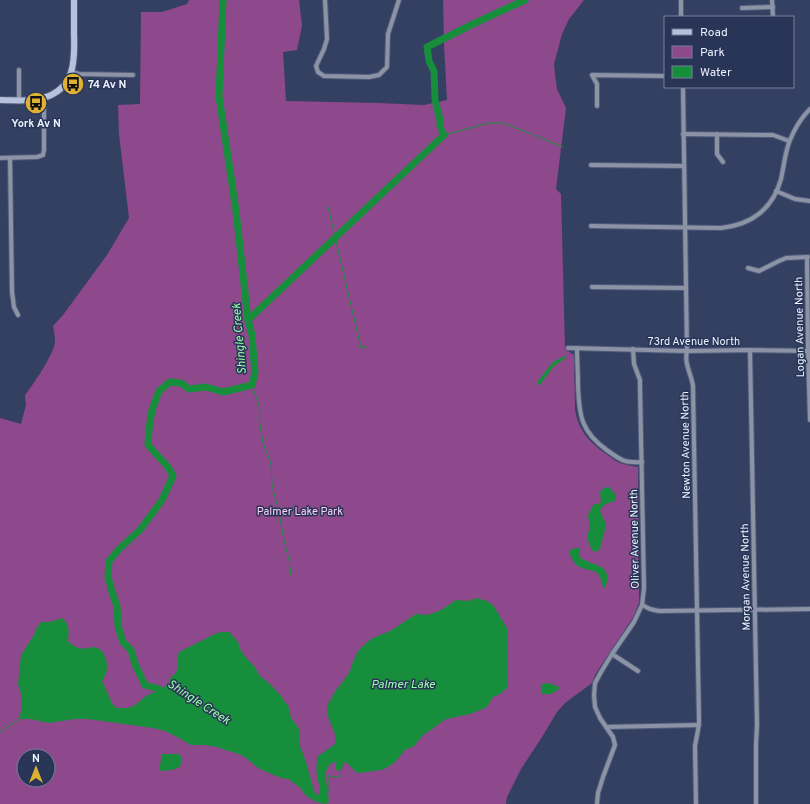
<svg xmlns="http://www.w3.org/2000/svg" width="810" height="804" viewBox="0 0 810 804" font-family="Overpass,sans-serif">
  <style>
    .green { fill: #8d498b; fill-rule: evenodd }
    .water { fill: #178e3b }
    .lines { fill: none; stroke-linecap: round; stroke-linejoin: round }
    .stream { stroke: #178e3b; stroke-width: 1 }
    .river { stroke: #178e3b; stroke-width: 7 }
    .street-casing { stroke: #505c7b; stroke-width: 6 }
    .secondary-casing { stroke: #505c7b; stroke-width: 8 }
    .street { stroke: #8c93a5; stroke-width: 4 }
    .secondary { stroke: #b5c1dd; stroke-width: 6 }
    .labels { text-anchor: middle; stroke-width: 3; stroke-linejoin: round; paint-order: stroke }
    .poi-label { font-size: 11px; font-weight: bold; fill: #eaf0fd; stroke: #293556; text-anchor: start }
    .street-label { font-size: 11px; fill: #eaf0fd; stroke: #293556 }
    .park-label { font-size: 11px; fill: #fdd1fb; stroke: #293556 }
    .water-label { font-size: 12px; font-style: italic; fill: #9afeaa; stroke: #293556 }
  </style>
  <rect width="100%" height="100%" fill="#334062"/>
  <path class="green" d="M189,0H299L302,26L297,50L283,52L286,101L378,103L424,105L447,100L444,45L443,0H584L569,19L562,34L554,64L555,75L557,89L566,108L556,189L561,194L565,349L574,355L575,409C578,430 589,442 606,454C611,457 615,461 620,463C626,465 632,466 638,467L639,602L634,616L600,667L595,675L592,683L565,703L557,712L542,737L521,769L507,797L506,804H0V418L21,424L26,405L25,395C33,385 54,354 55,342C55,337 54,331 53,326L63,315L107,255L129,218L119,134L118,105L140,104L141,12H162L187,4ZM24,756H48V780H24Z"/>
  <g class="water">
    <polygon points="565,356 566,358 554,366 539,386 537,382 553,362"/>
    <path d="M609,487L616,495V500C608,505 605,501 600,511L605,522L606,527L604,533L600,549L596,552L593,551L591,548L588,540V533L590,529L588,515L594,504H598L601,502L600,492L604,488Z"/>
    <path d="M575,548H579L580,557L582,559C596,566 614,566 605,588H604L603,586C601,582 601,577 598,574C596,571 593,571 589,570C576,567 573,563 569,551Z"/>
    <path d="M476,598L487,601L493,605L507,628L508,682L507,688L500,694L493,697L487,707L470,714L446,719L440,723L431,730L424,734L414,746L410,748L406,749L395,762L388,767L381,770L359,773L356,772L347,763L342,762H336L330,764L325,773L329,801L326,804C319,804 307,798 303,792C299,786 302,783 294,778L285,779L276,776L258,768L245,757L236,753L225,750L217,747L205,745H191L179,738L165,731L153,728L88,719H74L49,723L30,719H19L21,711V694L18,684L21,655L34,635L36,629L41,622C49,622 54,622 61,618C70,623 69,631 68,641C74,647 80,650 88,648C90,648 92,647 94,647C105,648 109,664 106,673C105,676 103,679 102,681L113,705L117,708H127L134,706L146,696L163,688L168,684L171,677L175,674L177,670L178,655L179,652L215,634L221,632H229L232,635L238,642L241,651L248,660L254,666L260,676L270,684L282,697L284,701L288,705L291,718L298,727L300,733V746L306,762L314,791L317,795L319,794C321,788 319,784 317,778C316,771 317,764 317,757L335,744V734L327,714V706L336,690L342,683L350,671L352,664L358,651L364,645L371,639L392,630L416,614L428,615L441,610L456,600L469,601Z"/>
    <polygon points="549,683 559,687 559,689 551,694 542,694 541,686 543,684"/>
    <polygon points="162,754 179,754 182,758 180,767 172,770 159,771"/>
  </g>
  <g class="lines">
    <g class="stream">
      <polyline points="444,135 489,123 503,123 531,134"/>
      <polyline points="534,135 563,147"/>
      <polyline points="328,207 361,348 367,347"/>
      <polyline points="252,385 260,409 259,419 263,443 271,463 272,485 279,512 284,540 289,560 291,575"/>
      <polyline points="0,732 19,719"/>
      <polyline points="328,792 328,776 340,777 339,767"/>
    </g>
    <g class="river">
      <polyline points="440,126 440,120 435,100 434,71 429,61 427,47 471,25 525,0"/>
      <polyline points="248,320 444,135 442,131"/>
      <polyline points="167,695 159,689 145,685 135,664 131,650 123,642 118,626 117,606 112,592 108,577 109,561 120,548 140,530 162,500 173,476 168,467 148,445 149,429 152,410 159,391 170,382 181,383 189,389 206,387 223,392 252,385 255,372 254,361 252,335 248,320 236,211 219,96 223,0"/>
      <polyline points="339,767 342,755 343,753"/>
      <polyline points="286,773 305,787"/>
    </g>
    <g class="street-casing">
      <g id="street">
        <polyline points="325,0 327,39 324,49 316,66 318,72 324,76 369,77 379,75 387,67 388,34 399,0"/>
        <polyline points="681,0 681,17"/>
        <polyline points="772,0 773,17"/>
        <polyline points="742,8 773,7"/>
        <polyline points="19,70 19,100"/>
        <polyline points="72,72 79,74 133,75"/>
        <path d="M683,87L687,351C684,364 691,373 693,386L699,721L698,730L695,746L696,804"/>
        <polyline points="597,106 597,84 592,75 665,76"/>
        <polyline points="683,134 765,135 773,135 789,141"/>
        <polyline points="717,134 717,154 723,162"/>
        <polyline points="0,158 37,157 43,155 44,150 44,105 43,98"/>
        <polyline points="10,158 12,292 14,307 18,315"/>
        <polyline points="591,165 684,166"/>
        <polyline points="776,191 795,199 810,201"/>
        <path d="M591,226L721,228C751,225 773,209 781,179C784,166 785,152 790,140C795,128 801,118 810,109"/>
        <polyline points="807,257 808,351 810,420"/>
        <polyline points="748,268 759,271 779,261 786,258 808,257"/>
        <polyline points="592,287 686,288"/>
        <polyline points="568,348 687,351 750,350 810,351"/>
        <path d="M577,348C577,361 578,373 578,385C579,416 581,432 608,451C622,461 625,463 642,462"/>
        <polyline points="750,350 757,725 756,744 756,804"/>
        <polyline points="642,605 650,609 659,611 810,609"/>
        <polyline points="612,654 638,671"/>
        <polyline points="606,727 699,725"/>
        <polyline points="597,804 598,793 603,777 615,745 613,737 600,718 595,707 594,695 595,683 601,672 612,654 634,622 642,605 644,588 640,387 640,380 634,364 633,349"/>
      </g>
    </g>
    <g class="secondary-casing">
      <path id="secondary" d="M0,100C14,100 30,102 43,98C75,89 75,61 74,34C74,23 74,11 74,0"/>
    </g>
    <use href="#street" class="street"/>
    <use href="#secondary" class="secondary"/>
  </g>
  <defs>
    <g id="bus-disc" transform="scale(1.15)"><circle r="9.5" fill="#deb133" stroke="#293556"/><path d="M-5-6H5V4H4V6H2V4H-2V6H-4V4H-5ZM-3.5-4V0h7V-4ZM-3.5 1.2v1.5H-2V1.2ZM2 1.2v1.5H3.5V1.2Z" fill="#111"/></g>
  </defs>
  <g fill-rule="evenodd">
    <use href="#bus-disc" x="73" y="84"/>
    <use href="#bus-disc" x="36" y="103"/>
  </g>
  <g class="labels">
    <g class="poi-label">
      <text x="88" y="88">74 Av N</text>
      <text x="36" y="127" text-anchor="middle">York Av N</text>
    </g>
    <g class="street-label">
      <text transform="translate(799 327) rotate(-91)" y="4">Logan Avenue North</text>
      <text x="694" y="345">73rd Avenue North</text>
      <text transform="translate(685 445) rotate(-91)" y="4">Newton Avenue North</text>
      <text transform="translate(634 539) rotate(-91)" y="4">Oliver Avenue North</text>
      <text transform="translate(745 577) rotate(-91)" y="4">Morgan Avenue North</text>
    </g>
    <g class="park-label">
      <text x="300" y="515">Palmer Lake Park</text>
    </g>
    <g class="water-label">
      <text transform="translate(239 339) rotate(-95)" y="4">Shingle Creek</text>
      <text x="403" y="688">Palmer Lake</text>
      <text transform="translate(199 702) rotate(33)" y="4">Shingle Creek</text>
    </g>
  </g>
  <rect x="664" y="16" width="130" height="72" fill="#293556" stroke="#768099"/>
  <rect x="672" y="29" width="20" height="6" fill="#b5c1dd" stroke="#768099"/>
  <text x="700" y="36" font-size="12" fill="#eaf0fd">Road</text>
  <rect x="672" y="46" width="20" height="12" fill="#8d498b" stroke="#768099"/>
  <text x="700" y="56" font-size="12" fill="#eaf0fd">Park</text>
  <rect x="672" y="66" width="20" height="12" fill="#178e3b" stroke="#768099"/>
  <text x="700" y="76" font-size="12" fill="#eaf0fd">Water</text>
  <g transform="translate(36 768)"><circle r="19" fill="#293556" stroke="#768099"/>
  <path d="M0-3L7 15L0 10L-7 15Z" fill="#deb133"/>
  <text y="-6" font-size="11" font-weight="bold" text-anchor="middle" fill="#eaf0fd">N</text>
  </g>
</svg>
